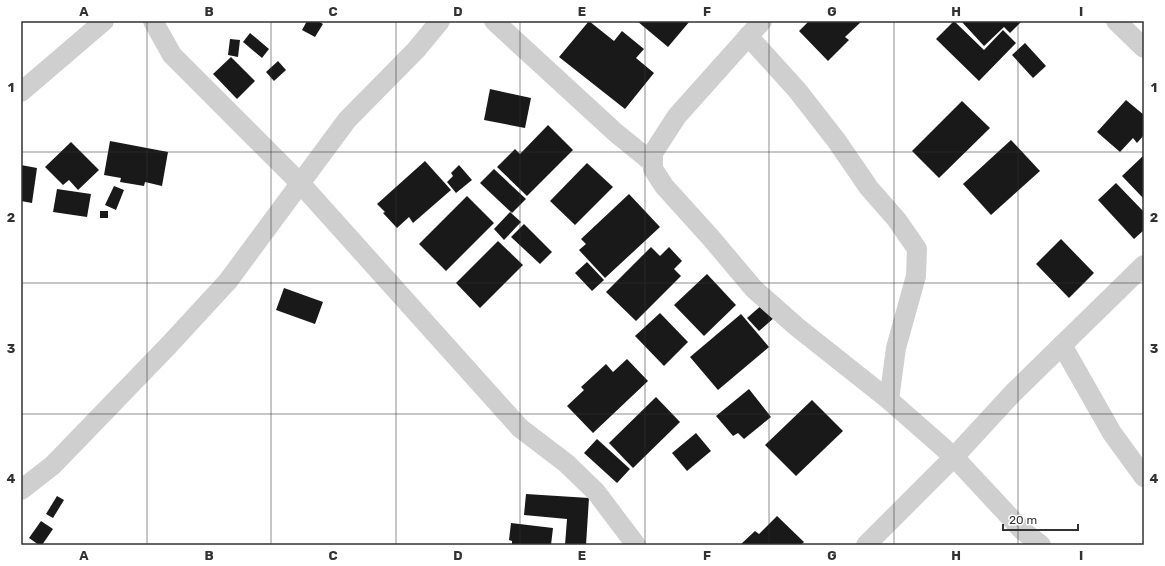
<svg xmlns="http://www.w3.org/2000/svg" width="1165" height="566" viewBox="0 0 1165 566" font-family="Rubik,sans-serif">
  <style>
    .building { fill: #191919 }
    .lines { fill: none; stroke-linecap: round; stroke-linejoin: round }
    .minor { stroke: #cfcfcf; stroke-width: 20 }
    .grid { fill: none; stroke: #323232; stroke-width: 1; stroke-opacity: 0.55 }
    .neatline { fill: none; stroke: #323232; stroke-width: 1.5 }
    .grid-label { font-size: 13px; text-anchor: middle; font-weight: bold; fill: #323232 }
  </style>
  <rect width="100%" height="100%" fill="#fff"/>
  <g class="building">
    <polygon points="307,21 318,21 323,24 315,37 302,30"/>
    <polygon points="589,21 614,41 622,31 644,49 636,58 654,73 625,109 559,57"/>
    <polygon points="637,21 690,21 668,47"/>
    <polygon points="809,21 862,21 845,37 849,40 828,61 799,31"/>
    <polygon points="954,21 984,50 1003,30 1016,43 979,81 936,39"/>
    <polygon points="961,21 1022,21 1010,33 1004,27 984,46"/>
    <polygon points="250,33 269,49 262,58 243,42"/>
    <polygon points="230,39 240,40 238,57 228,55"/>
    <polygon points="1025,43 1046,66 1033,78 1012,55"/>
    <polygon points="231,57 255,81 237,99 213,74"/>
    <polygon points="278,61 286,70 274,81 266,72"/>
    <polygon points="490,89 531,98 525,128 484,120"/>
    <polygon points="1126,100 1144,115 1144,135 1137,143 1133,138 1120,152 1097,132"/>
    <polygon points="962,101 990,128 939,178 912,151"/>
    <polygon points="548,125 573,150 527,196 497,167 515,149 520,154"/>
    <polygon points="1011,140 1040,171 991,215 963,184"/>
    <polygon points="110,141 168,152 162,186 145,182 144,186 120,182 121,178 104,175"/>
    <polygon points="71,142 99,170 78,190 69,180 63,185 45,167"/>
    <polygon points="1144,155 1144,199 1122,176"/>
    <polygon points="425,161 451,190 413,223 409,217 397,228 383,213 385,212 377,204"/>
    <polygon points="587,163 613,187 575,225 550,201"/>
    <polygon points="21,165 37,168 32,203 21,201"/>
    <polygon points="459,165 472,180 456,193 447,182 453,176 451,173"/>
    <polygon points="494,169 526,199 512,213 480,183"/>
    <polygon points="1116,183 1144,212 1144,230 1134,239 1098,200"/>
    <polygon points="114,186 124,190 116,210 105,205"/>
    <polygon points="57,189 91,194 87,217 53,212"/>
    <polygon points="629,194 660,227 605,278 579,250 586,244 581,239"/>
    <polygon points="467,196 494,223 446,271 419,244"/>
    <rect x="100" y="211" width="8" height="7"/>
    <polygon points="510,212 521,222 504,240 494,229"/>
    <polygon points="524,224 552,252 540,264 511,237"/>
    <polygon points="1061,239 1094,273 1069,298 1036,264"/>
    <polygon points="498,241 523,265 480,308 456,283"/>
    <polygon points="651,247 660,256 669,247 682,261 674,269 681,276 636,321 606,292"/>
    <polygon points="587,262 604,280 592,291 575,273"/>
    <polygon points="707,274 736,305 704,336 674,305"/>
    <polygon points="284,288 323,302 315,324 276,310"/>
    <polygon points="763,304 775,317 759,331 747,318"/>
    <polygon points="660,313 688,342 664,366 635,336"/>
    <polygon points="741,314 769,347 718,390 690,357"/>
    <polygon points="627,359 648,381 593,433 567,406 584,390 581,387 606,364 613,372"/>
    <polygon points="749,389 771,417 744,439 738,433 733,436 716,416"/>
    <polygon points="656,397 680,422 633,468 609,443"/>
    <polygon points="812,400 843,431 796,476 765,445"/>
    <polygon points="696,433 711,451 687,471 672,453"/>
    <polygon points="597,439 630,469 617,483 584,453"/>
    <polygon points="526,494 589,498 586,545 565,545 567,519 524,515"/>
    <polygon points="57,496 64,500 53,518 46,514"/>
    <polygon points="777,516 804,542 801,545 740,545 755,531 759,534"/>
    <polygon points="41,521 53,529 42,545 39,545 29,538"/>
    <polygon points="511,523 553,528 551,545 512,545 512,541 509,540"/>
  </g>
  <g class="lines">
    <g class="minor">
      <polyline points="153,21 172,55 300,183 520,428 566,463 596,492 636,545"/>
      <polyline points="494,21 616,133 653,163"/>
      <polyline points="762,21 677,116 653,153 653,169 664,186 711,238 754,289 797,327 889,400 954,457 1022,530 1041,545"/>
      <polyline points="1116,21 1144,48"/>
      <polyline points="748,36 797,90 836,140 869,188 897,220 917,249 916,276 896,348 889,400"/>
      <polyline points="21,92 104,21"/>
      <polyline points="1062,345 1112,433 1144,477"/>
      <polyline points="21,490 53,465 169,345 228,281 347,120 416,50 440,21"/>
      <polyline points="866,545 954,457 1013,393 1144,265"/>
    </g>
  </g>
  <path class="grid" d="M147,21V545M271,21V545M396,21V545M520,21V545M645,21V545M769,21V545M894,21V545M1018,21V545M21,152H1144M21,283H1144M21,414H1144"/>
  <rect width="1165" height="566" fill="none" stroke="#ffffff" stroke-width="44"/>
  <path d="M1003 524v6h75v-6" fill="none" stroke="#323232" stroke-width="2"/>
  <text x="1009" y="524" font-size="12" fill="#323232" stroke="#ffffff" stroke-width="3" paint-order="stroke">20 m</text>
  <rect x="22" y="22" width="1121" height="522" class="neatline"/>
  <g class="grid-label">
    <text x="84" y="16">A</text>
    <text x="209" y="16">B</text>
    <text x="333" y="16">C</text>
    <text x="458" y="16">D</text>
    <text x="582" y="16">E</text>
    <text x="707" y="16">F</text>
    <text x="832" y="16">G</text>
    <text x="956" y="16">H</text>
    <text x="1081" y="16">I</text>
    <text x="11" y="92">1</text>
    <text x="1154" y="92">1</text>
    <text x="11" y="222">2</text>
    <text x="1154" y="222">2</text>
    <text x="11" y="353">3</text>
    <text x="1154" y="353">3</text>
    <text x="11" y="483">4</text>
    <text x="1154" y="483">4</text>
    <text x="84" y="560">A</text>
    <text x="209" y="560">B</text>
    <text x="333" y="560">C</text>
    <text x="458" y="560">D</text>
    <text x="582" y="560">E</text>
    <text x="707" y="560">F</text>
    <text x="832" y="560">G</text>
    <text x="956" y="560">H</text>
    <text x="1081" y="560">I</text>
  </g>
</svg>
